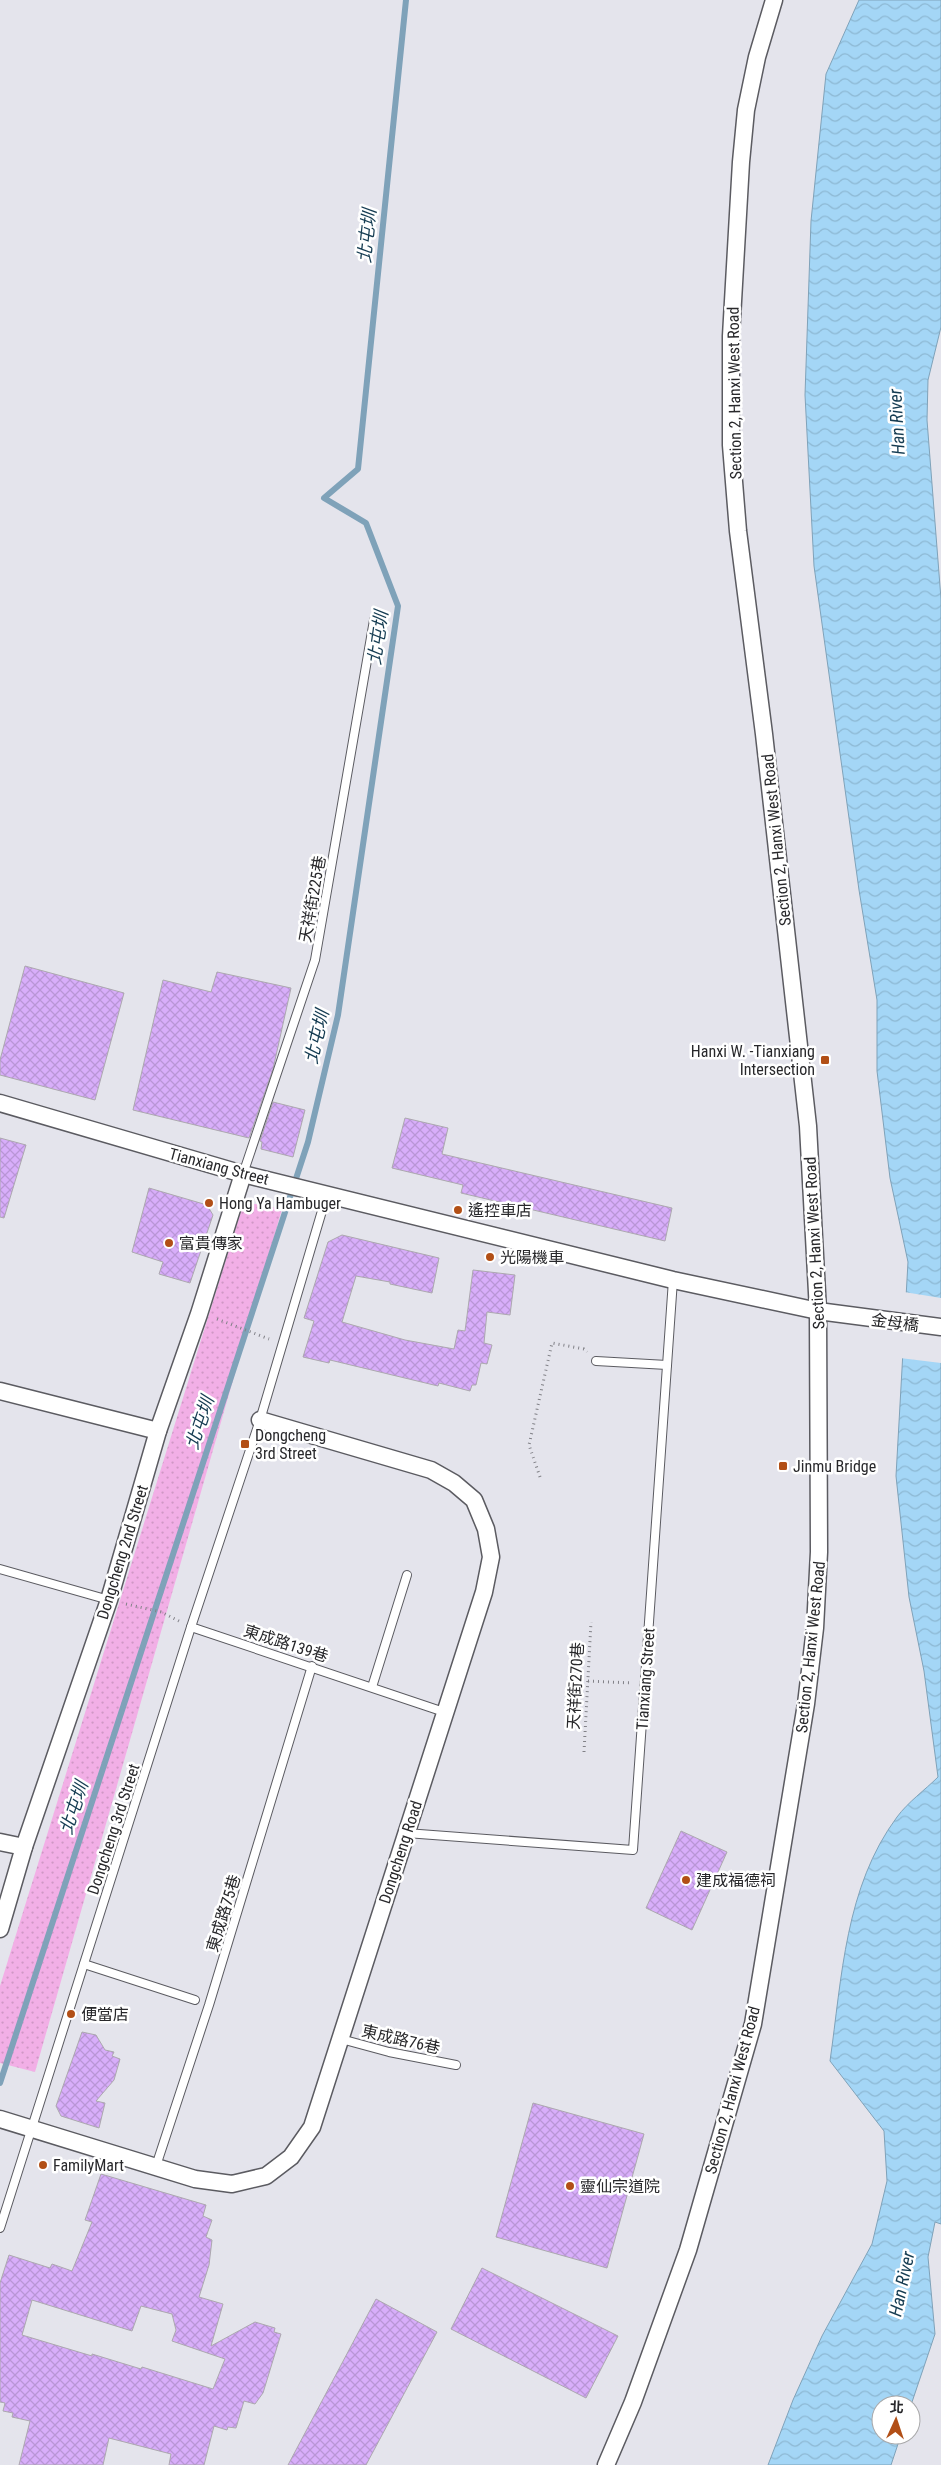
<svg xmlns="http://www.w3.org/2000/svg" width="941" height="2465" viewBox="0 0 941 2465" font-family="'Roboto Condensed','Noto Sans TC',sans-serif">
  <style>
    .park { fill: url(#park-dots) }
    .water { fill: url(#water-waves); stroke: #7fa2b9 }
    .pier { fill: #e4e4ec }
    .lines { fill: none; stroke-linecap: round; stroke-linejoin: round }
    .stream { stroke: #7fa2b9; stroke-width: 6 }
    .building { fill: url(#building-cross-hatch); stroke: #aca8af; fill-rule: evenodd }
    .service-casing { stroke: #5b5b61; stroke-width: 10 }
    .minor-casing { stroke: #5b5b61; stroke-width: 19 }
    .path { stroke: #818187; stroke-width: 3; stroke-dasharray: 1 4; stroke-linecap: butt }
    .service { stroke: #fff; stroke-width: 8 }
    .minor { stroke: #fff; stroke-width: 16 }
    .poi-dot { fill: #b24f16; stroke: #fff; stroke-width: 2 }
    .labels { text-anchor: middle; stroke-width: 5; stroke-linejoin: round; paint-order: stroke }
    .street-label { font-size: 16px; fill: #28282b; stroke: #fff }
    .poi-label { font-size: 16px; fill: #28282b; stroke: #fff; text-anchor: start }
    .water-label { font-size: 18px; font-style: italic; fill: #153c52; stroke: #fff }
  </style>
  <defs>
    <pattern id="park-dots" width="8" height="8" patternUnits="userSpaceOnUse" patternTransform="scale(1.25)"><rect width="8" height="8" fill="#f2afe6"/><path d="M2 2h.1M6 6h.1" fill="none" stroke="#d097c5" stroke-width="1.8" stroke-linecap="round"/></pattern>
    <pattern id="water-waves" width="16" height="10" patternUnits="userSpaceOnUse" patternTransform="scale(1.25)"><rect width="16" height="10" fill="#a4d6f6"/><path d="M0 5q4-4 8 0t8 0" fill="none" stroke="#8db8d3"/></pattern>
    <pattern id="building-cross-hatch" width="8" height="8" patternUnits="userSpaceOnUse" patternTransform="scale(1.25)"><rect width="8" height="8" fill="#d8aefa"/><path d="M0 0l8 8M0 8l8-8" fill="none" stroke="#b996d6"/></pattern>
  </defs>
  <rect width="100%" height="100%" fill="#e4e4ec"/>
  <polygon class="park" points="244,1202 282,1209 35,2072 0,2063 0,1986"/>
  <path class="water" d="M859,0H941V327L928,380L927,420L941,599V2224L935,2222L928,2257L935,2334L911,2405H881V2435H901L891,2465H768L793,2400L822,2336L872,2244L887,2181L884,2131L830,2061C842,1977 845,1887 897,1817C908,1802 925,1790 938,1777L924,1671L909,1597L896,1476L908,1262L890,1178L877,1071V1000L859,890L814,566L805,395L811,221L826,74Z"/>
  <polygon class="pier" points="904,1292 941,1298 941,1363 900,1358"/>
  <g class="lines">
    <polyline class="stream" points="0,2083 308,1142 338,1015 398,606 366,523 324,498 358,469 406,0"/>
  </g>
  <g class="building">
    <polygon points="25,966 124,993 95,1100 0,1075 0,1060"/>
    <polygon points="217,972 291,988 273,1069 249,1138 133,1110 163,980 211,992"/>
    <polygon points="273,1102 305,1110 293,1157 261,1149 262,1142 260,1141"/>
    <polygon points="405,1118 448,1128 442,1154 672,1208 665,1241 461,1193 463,1185 392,1168"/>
    <polygon points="0,1138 26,1145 4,1218 0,1217"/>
    <polygon points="149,1188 207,1205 213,1215 190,1283 159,1274 163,1262 132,1252"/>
    <polygon points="342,1235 439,1258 432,1293 390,1284 390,1282 356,1276 342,1322 405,1340 454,1349 458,1330 465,1331 473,1270 515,1275 510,1315 487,1312 484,1343 492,1345 487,1364 481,1363 476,1385 472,1385 470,1391 439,1383 438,1386 330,1360 329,1363 303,1357 314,1321 304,1318 328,1242"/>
    <polygon points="681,1831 727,1852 692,1930 646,1908"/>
    <polygon points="82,2032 96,2035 105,2050 114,2052 112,2056 120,2059 114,2080 96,2101 105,2103 99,2128 61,2116 56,2106"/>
    <polygon points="533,2103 644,2134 607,2268 496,2237"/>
    <path d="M101,2174L206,2205L203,2216L212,2220L206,2237L212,2240L209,2265L199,2297L223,2304L211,2346L255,2322L275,2328L274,2332L281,2334L263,2393L255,2404L244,2401L236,2428L228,2427L227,2430L214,2426L204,2465H169L171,2454L109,2438L103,2465H19L30,2421L12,2417L13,2413L3,2411L5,2403L0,2402V2283L9,2255L50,2268L52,2264L72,2271L92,2222L85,2220ZM32,2300L132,2331L141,2306L172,2314L176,2330L172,2341L225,2359L213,2389L142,2367L141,2369L92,2354V2356L22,2335Z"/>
    <polygon points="482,2268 618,2336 586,2398 451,2329"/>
    <polygon points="376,2299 437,2332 366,2465 288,2465"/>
  </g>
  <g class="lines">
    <g class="service-casing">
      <g id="service">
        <polyline points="243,1174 315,960 374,620"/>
        <polyline points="596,1361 667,1365"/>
        <polyline points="0,1569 109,1600"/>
        <polyline points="191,1627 444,1712"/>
        <polyline points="372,1687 407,1575"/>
        <polyline points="406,1833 633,1850 673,1280"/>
        <polyline points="84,1964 195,2000"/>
        <polyline points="341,2039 389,2052 456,2065"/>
        <polyline points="156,2166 209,2005 312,1666"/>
        <polyline points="0,2228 191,1627 260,1420 327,1194"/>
      </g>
    </g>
    <g class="minor-casing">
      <g id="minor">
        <polyline points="0,1103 243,1174 673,1280 818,1311 941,1327"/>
        <polyline points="0,1391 158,1431"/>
        <polyline points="0,1842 24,1847"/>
        <polyline points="0,1929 24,1847 109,1600 158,1431 199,1314 243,1174"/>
        <polyline points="0,2119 195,2179 232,2184 266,2176 291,2157 312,2127 484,1592 491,1557 486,1529 474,1500 454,1483 431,1470 260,1420"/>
        <polyline points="606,2465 633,2402 688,2250 753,2024 806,1704 815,1628 819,1552 818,1311 808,1126 764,734 738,531 731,445 731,336 741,162 746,110 757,57 774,0"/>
      </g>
    </g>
    <g class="path">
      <polyline points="217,1319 269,1339"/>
      <polyline points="540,1477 529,1445 552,1343 584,1349 587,1352"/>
      <polyline points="126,1604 161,1612 179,1621"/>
      <polyline points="588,1681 632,1683"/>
      <polyline points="584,1752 591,1622"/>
    </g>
    <use href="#service" class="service"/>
    <use href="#minor" class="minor"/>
  </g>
  <g class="poi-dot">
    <rect x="820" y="1055" width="10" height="10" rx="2.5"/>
    <circle cx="209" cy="1203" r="5"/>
    <circle cx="458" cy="1210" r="5"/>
    <circle cx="169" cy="1243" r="5"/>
    <circle cx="490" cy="1257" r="5"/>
    <rect x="240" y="1439" width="10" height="10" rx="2.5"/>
    <rect x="778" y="1461" width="10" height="10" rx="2.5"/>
    <circle cx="686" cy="1880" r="5"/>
    <circle cx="71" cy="2014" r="5"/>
    <circle cx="43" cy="2165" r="5"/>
    <circle cx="570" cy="2186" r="5"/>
  </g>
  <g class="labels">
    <g class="street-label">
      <text transform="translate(734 393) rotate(-91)" y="6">Section 2, Hanxi West Road</text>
      <text transform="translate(776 840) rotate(-96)" y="6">Section 2, Hanxi West Road</text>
      <text transform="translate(312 899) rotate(-80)" y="6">天祥街225巷</text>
      <text transform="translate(219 1166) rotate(15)" y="6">Tianxiang Street</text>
      <text transform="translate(814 1243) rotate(-93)" y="6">Section 2, Hanxi West Road</text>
      <text transform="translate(895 1322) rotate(7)" y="6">金母橋</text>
      <text transform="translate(122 1552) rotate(-73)" y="6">Dongcheng 2nd Street</text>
      <text transform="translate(286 1643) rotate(18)" y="6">東成路139巷</text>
      <text transform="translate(810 1647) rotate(-84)" y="6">Section 2, Hanxi West Road</text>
      <text transform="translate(645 1679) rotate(-86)" y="6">Tianxiang Street</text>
      <text transform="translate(575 1686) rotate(-87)" y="6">天祥街270巷</text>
      <text transform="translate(113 1829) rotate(-72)" y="6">Dongcheng 3rd Street</text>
      <text transform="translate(400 1852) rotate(-72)" y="6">Dongcheng Road</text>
      <text transform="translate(223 1913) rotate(-73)" y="6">東成路75巷</text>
      <text transform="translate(401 2039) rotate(13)" y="6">東成路76巷</text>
      <text transform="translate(732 2090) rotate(-75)" y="6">Section 2, Hanxi West Road</text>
    </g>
    <g class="poi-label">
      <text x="815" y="1057" text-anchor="end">Hanxi W. -Tianxiang<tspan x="815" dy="18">Intersection</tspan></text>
      <text x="219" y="1209">Hong Ya Hambuger</text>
      <text x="468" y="1216">遙控車店</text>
      <text x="179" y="1249">富貴傳家</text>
      <text x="500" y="1263">光陽機車</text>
      <text x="255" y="1441">Dongcheng<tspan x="255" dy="18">3rd Street</tspan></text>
      <text x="793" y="1472">Jinmu Bridge</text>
      <text x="696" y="1886">建成福德祠</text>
      <text x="81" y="2020">便當店</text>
      <text x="53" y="2171">FamilyMart</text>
      <text x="580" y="2192">靈仙宗道院</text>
    </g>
    <g class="water-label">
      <text transform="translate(367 236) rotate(-84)" y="6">北屯圳</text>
      <text transform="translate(897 422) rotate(-93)" y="6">Han River</text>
      <text transform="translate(378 638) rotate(-82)" y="6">北屯圳</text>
      <text transform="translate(317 1037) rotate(-77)" y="6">北屯圳</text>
      <text transform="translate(200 1423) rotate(-72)" y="6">北屯圳</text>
      <text transform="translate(74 1808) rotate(-72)" y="6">北屯圳</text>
      <text transform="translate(902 2284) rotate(-78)" y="6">Han River</text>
    </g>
  </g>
  <g transform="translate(896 2420) rotate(3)"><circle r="24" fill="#ffffff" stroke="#a9a9aa"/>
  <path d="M0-4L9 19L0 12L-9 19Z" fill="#b24f16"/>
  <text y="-8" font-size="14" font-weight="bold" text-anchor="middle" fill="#28282b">北</text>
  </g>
</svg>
